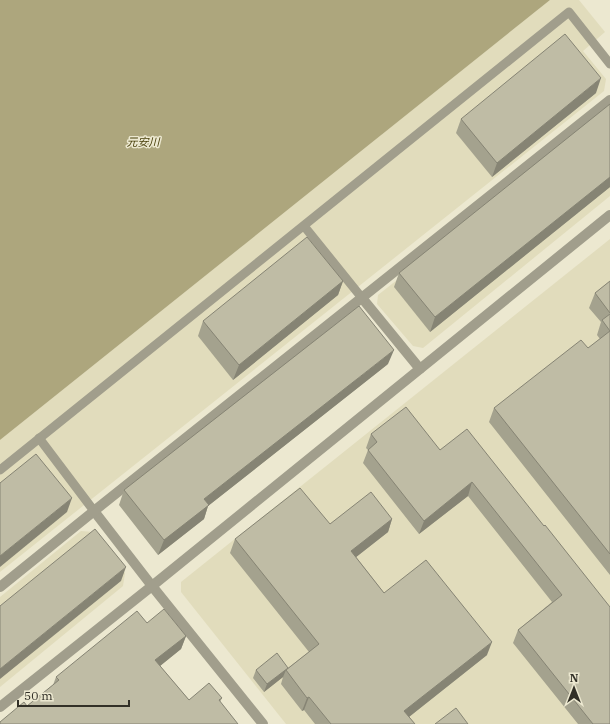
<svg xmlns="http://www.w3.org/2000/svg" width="610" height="724" viewBox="0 0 610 724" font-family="'IBM Plex Serif','Noto Sans JP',serif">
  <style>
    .built { fill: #e1dcbc }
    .water { fill: #ada67d }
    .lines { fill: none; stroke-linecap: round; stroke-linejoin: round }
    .service { stroke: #a19e8c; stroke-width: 9 }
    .minor { stroke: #a19e8c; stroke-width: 10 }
    .tertiary { stroke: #a19e8c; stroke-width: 10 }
    .wall { fill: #a4a28e }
    .shaded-wall { fill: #868474 }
    .building { fill: #bfbca5; stroke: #868474 }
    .labels { text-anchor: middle; stroke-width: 3; stroke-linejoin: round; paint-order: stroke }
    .water-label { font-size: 11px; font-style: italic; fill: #49400b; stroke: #ece8d0 }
  </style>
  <rect width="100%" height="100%" fill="#ece8d0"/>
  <g class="built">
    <polygon points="550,0 579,0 605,32 583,51 606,79 604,91 0,572 0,440"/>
    <polygon points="610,112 610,196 423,348 413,346 377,304 378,295"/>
    <polygon points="610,239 610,724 286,724 181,592 181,582"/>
    <polygon points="81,531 93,532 125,573 123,586 0,687 0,597"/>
  </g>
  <polygon class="water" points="0,0 550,0 0,440"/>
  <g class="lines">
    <g class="service">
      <polyline points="304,226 362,298"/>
      <polyline points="39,438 94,511"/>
      <polyline points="0,470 569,12 610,64"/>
    </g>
    <g class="minor">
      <polyline points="362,298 420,369"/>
      <polyline points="94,511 152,586"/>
      <polyline points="0,587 94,511 610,100"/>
    </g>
    <g class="tertiary">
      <polyline points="152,586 263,724"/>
      <polyline points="0,707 152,586 610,215"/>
    </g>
  </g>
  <g class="wall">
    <polygon points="596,93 492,177 456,133 461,119"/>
    <polygon points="610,104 610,187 430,332 394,287 399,273"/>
    <polygon points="343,281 338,295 233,380 198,336 203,321"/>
    <polygon points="610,281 610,575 489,422 494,408 588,348 600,339 597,335 601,322 589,308 595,293"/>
    <polygon points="388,364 208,506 204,519 158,555 119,505 124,490"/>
    <polygon points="371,434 440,450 544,526 610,724 578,724 513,643 518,630 552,602 468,496 419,534 363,463 368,450 366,448"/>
    <polygon points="392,519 388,532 356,557 384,593 487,655 409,717 415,724 315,724 304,710 302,711 281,684 283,677 264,692 253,678 256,670 288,668 309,652 230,553 235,539 330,524"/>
    <polygon points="186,636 181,649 160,666 189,700 222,698 220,702 27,706 53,685 56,677"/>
  </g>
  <g class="shaded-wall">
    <polygon points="601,78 596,93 492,177 497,163"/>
    <polygon points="610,177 610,187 430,332 435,317"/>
    <polygon points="343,281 338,295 233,380 239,365"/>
    <polygon points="394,350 388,364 208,506 204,519 158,555 164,540 204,499"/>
    <polygon points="472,482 468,496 419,534 424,521"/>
    <polygon points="72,498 67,512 0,567 0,556"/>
    <polygon points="392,519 388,532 346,565 351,551"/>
    <polygon points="126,567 121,581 0,679 0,669"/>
    <polygon points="186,636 181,649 150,674 155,660"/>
    <polygon points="492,642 487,655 400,724 404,711"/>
    <polygon points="288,668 286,670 283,677 264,692 267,684"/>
    <polygon points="309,697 304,710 302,711 307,698"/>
  </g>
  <g class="building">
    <polygon points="565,34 601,78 497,163 461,119"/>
    <polygon points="610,104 610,177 435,317 399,273"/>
    <polygon points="307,237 343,281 239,365 203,321"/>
    <polygon points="610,281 610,313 595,293"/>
    <polygon points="359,306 394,350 204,499 209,505 164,540 124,490"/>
    <polygon points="610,314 610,331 602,320"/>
    <polygon points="610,331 610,554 494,408 581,340 588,348"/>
    <polygon points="406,407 440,450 467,429 544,526 545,525 610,607 610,724 593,724 518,630 562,595 472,482 424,521 368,450 377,442 371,434"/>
    <polygon points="36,454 72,498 0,556 0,483"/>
    <polygon points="300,488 330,524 371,492 392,519 351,551 384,593 426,560 492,642 404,711 415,724 331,724 309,697 307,698 286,670 319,644 235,539"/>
    <polygon points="95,529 126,567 0,669 0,606"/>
    <polygon points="164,609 186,636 155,660 189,700 209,683 222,698 219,700 238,724 0,724 0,722 24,702 27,706 59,680 56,677 137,611 147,623"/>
    <polygon points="277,653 288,668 267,684 256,670"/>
    <polygon points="456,708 468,724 435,724"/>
  </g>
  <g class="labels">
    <g class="water-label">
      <text x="143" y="146">元安川</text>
    </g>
  </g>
  <g transform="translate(574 688)" stroke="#ece8d0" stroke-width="3" paint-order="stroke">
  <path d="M0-3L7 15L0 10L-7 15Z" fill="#323027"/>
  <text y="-6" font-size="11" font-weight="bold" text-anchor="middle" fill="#323027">N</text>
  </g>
  <path d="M18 700v6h111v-6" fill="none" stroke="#323027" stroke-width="2"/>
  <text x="24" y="700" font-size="12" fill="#323027" stroke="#ece8d0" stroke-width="3" paint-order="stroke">50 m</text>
</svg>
